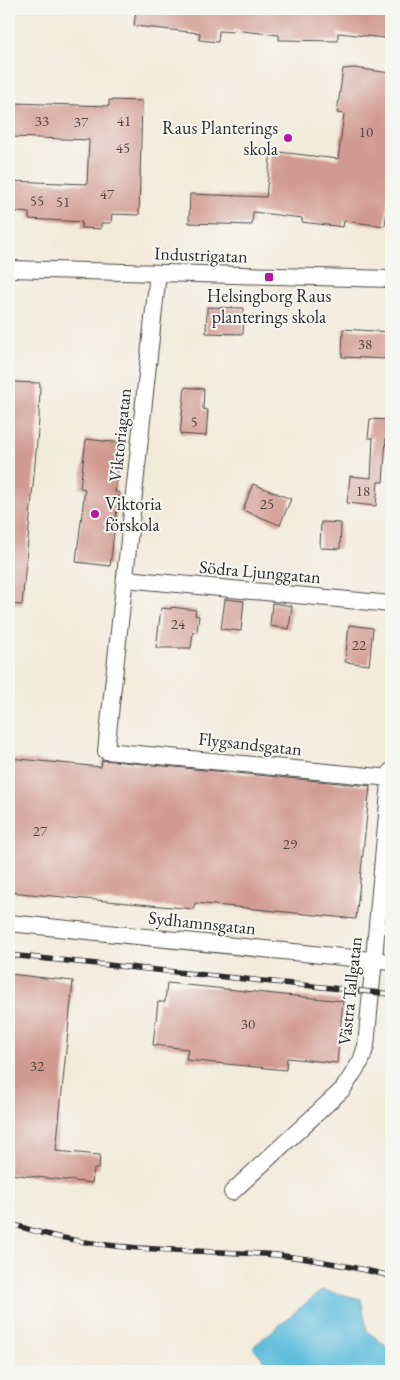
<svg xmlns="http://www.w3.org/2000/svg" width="400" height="1380" viewBox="0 0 400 1380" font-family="'EB Garamond',serif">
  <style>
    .water { fill: #5fbddd; stroke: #457484 }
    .building { fill: #d19a91 }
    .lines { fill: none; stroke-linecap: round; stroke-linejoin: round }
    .minor-casing { stroke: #494845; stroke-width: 18 }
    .minor { stroke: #fff; stroke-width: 16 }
    .rail-casing { stroke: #2b2b2b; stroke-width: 5.5 }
    .rail { stroke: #f6f6f2; stroke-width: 4; stroke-dasharray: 11; stroke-linecap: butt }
    .poi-dot { fill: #b5179e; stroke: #f6f6f2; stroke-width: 2 }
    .labels { text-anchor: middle; stroke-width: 4; stroke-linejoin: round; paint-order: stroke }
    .number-label { font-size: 15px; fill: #544744 }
    .poi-label { font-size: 18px; fill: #2b2b2b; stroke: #f6f6f2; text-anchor: end }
    .street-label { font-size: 18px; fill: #2b2b2b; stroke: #f6f6f2 }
  </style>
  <rect width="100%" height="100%" fill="#f6f6f2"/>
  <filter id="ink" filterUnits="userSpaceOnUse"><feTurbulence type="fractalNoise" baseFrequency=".02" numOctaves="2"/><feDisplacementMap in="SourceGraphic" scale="10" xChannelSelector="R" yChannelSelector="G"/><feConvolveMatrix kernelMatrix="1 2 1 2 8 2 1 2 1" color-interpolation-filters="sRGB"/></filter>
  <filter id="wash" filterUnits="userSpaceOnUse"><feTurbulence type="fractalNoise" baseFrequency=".0096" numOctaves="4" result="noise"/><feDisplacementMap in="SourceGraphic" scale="20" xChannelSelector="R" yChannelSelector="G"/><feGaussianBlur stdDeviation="1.12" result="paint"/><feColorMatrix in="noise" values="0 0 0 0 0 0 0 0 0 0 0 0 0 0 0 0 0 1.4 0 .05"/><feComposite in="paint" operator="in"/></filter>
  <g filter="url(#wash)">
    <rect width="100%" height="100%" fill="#f2ebda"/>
    <polygon class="water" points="322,1290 361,1299 367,1331 391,1350 391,1371 273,1371 253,1347"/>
    <g id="blocks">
      <g class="building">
        <polygon points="136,9 388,9 385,38 338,33 338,41 279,40 279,35 233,30 233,32 219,31 218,42 199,40 200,33 134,26"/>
        <polygon points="354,68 391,73 391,173 385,226 344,221 343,227 302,222 302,218 253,212 252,225 189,223 190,194 266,197 271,151 338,159 344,114 337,113 343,69"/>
        <polygon points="109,100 142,101 139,215 112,214 111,223 101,223 101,229 81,228 82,222 29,219 29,213 9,211 9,181 87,184 89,140 13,137 14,103 109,106"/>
        <polygon points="207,307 244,308 243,334 206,333"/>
        <polygon points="343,329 389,332 387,359 342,357"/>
        <polygon points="9,382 40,383 39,420 22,605 9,604"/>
        <polygon points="185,387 204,389 203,409 208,410 206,436 180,434"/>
        <polygon points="370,419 391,420 391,440 386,439 383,482 378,482 376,506 347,503 350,476 371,478 373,438 368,438"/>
        <polygon points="86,439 121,443 115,492 119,492 110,566 76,562 85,489 80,488"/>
        <polygon points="253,484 291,499 280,525 243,510"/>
        <polygon points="321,522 341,523 340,549 320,548"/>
        <polygon points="225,599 244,601 241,631 221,629"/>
        <polygon points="272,603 292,606 289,629 270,626"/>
        <polygon points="171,607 196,610 195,615 199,616 197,632 193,632 191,648 156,648 161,608 171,609"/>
        <polygon points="349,625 373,628 369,665 345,662"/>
        <polygon points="9,758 101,767 102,760 370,786 356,919 195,903 194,909 9,892"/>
        <polygon points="9,974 73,981 56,1151 100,1155 99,1169 94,1169 92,1183 9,1174"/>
        <polygon points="167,983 343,1001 337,1063 287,1058 286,1070 186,1060 188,1049 153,1045 158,1002 165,1002"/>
      </g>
    </g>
  </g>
  <g filter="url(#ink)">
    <use href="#blocks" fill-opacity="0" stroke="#494845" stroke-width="1"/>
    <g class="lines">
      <g class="minor-casing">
        <g id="minor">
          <polyline points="9,269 391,279"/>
          <polyline points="158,273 106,751 390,778"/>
          <polyline points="125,579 391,604"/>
          <polyline points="9,923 391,962"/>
          <polyline points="232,1192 343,1089 361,1061 366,1046 391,771"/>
        </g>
      </g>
      <use href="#minor" class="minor"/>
      <g class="rail-casing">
        <g id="rail">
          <polyline points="9,955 391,994"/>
          <path d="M9,1223C93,1253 176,1249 264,1254C307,1257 349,1266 391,1276"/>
        </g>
      </g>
      <use href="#rail" class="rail"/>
    </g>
  </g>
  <g class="poi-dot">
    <circle cx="288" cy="138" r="5"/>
    <rect x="264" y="272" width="10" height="10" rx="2.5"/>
    <circle cx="95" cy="514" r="5"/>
  </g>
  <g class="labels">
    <g class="number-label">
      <text x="42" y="126">33</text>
      <text x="124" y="126">41</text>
      <text x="81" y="127">37</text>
      <text x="366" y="137">10</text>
      <text x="123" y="153">45</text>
      <text x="107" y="199">47</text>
      <text x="37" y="206">55</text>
      <text x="63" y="207">51</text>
      <text x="365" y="349">38</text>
      <text x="194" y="427">5</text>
      <text x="363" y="496">18</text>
      <text x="267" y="509">25</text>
      <text x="178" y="629">24</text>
      <text x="359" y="650">22</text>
      <text x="40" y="836">27</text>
      <text x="290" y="849">29</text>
      <text x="248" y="1029">30</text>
      <text x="37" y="1071">32</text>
    </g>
    <g class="poi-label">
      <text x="278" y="134">Raus Planterings<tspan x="278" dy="21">skola</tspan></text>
      <text x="269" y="302" text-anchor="middle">Helsingborg Raus<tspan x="269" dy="21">planterings skola</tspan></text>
      <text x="105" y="510" text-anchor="start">Viktoria<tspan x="105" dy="21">förskola</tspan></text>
    </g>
    <g class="street-label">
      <text transform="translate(201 255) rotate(2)" y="6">Industrigatan</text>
      <text transform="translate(120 435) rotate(-84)" y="6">Viktoriagatan</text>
      <text transform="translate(260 572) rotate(5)" y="6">Södra Ljunggatan</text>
      <text transform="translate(250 744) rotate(6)" y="6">Flygsandsgatan</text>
      <text transform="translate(202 923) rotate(6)" y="6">Sydhamnsgatan</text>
      <text transform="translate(350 991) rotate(-84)" y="6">Västra Tallgatan</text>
    </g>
  </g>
  <rect width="400" height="1380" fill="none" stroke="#f6f6f2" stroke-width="30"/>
</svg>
